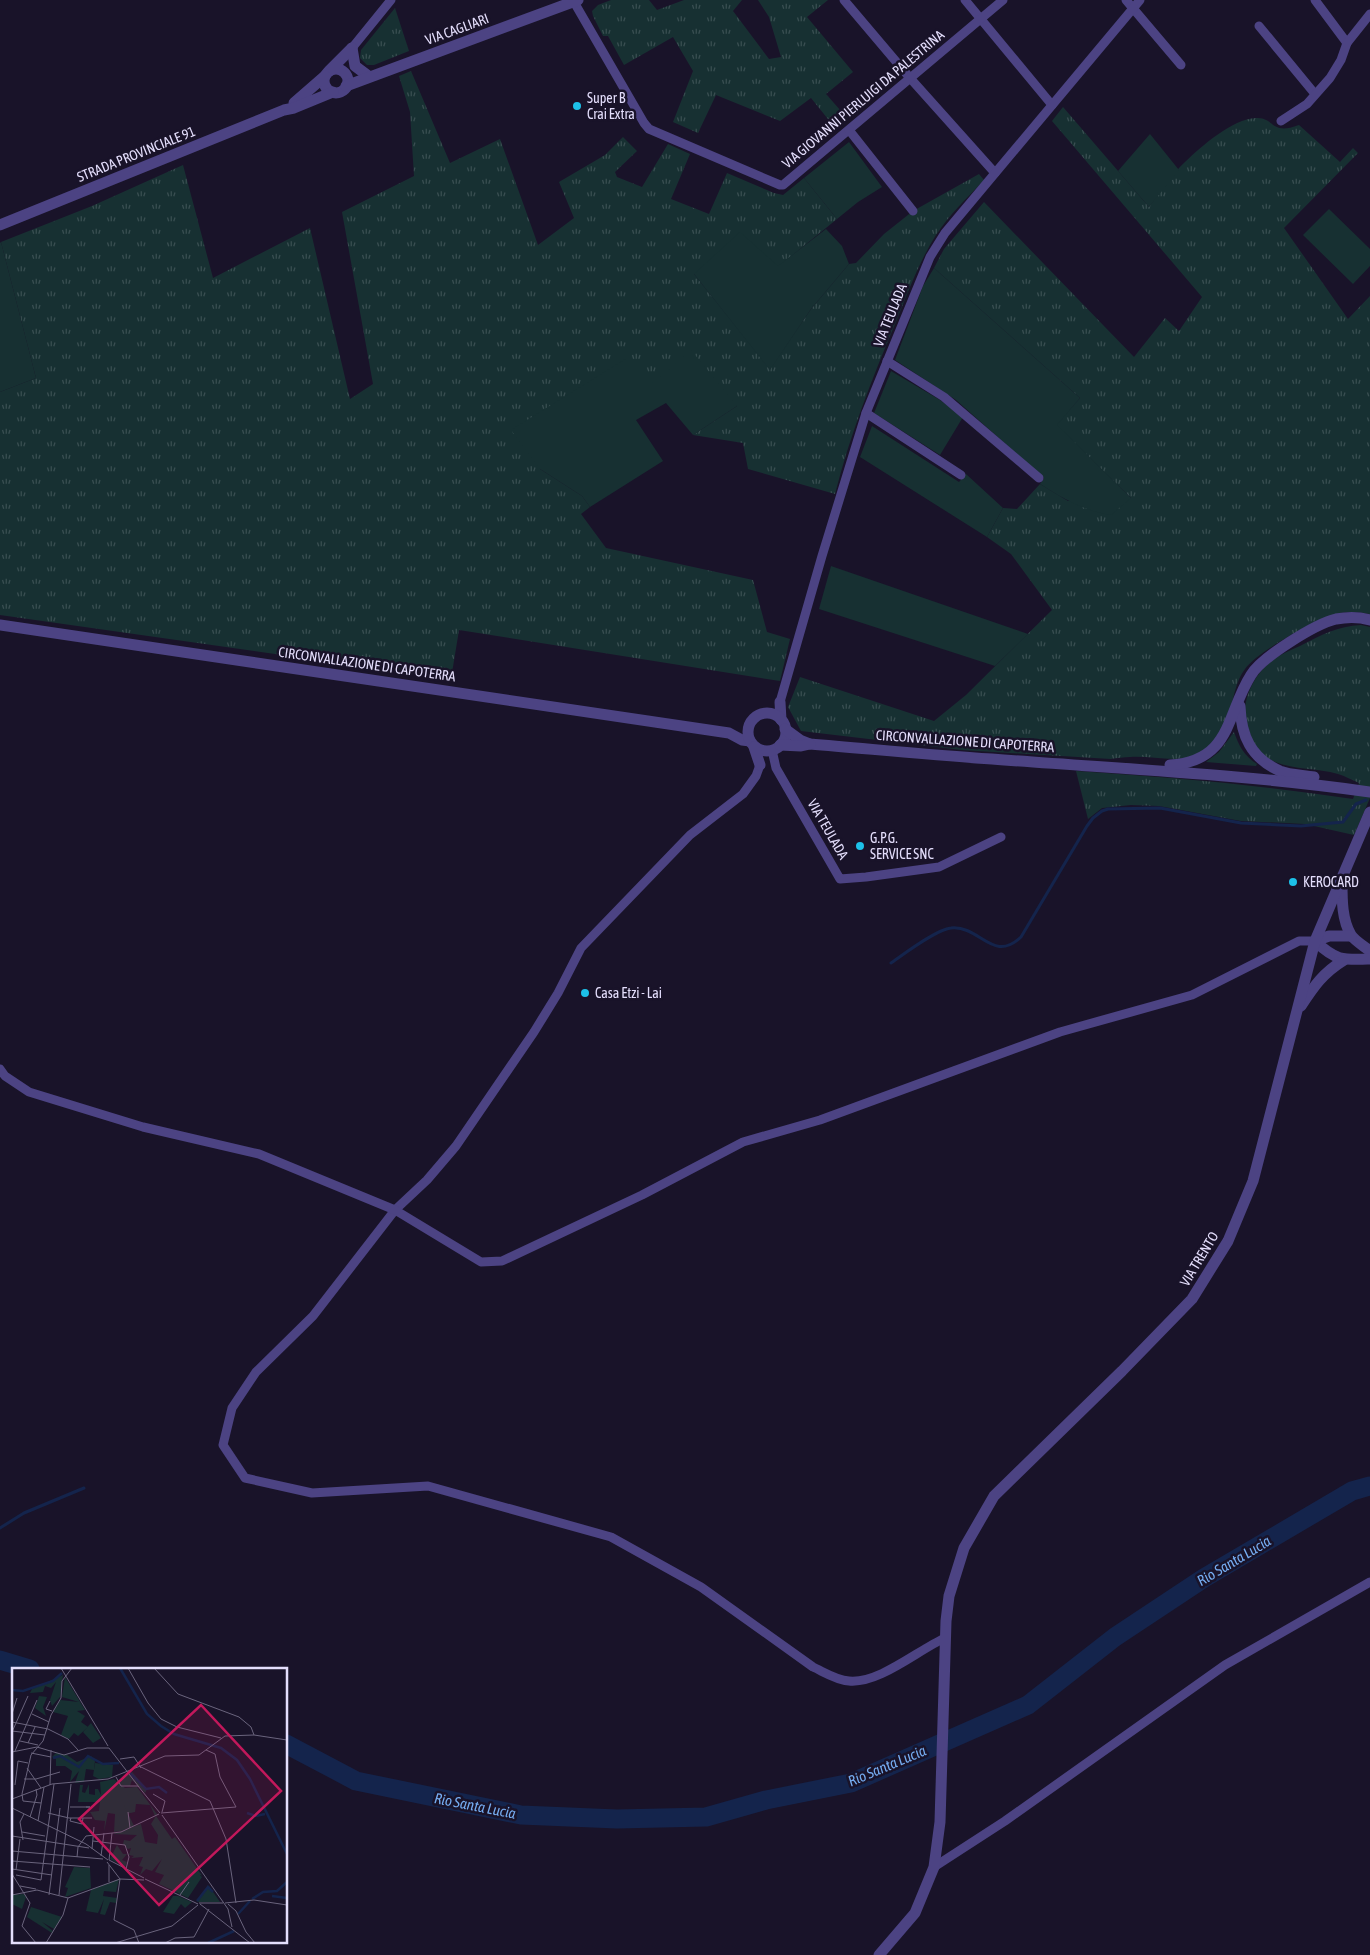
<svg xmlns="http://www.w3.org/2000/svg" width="1370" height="1955" viewBox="0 0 1370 1955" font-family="'Asap Condensed',sans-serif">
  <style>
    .grass { fill: url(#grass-tufts) }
    .garden { fill: #173032 }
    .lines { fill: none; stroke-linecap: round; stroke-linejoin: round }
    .stream { stroke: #14244c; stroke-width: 3 }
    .river { stroke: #14244c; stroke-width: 19 }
    .minor { stroke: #4c4383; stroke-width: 9 }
    .tertiary { stroke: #4c4383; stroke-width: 11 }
    .poi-dot { fill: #1dc1e9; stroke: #191329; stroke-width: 2 }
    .labels { text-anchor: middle; stroke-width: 5; stroke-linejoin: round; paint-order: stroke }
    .street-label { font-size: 14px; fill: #e4defc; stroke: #191329 }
    .poi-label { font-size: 14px; fill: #e4defc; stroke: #191329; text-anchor: start }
    .water-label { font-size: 15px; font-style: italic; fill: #76adf2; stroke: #191329 }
    .inset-river { fill: none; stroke: #14244c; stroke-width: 2.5 }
    .inset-road { fill: none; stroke: #6a647d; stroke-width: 1 }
    .view { fill: #c2185b; fill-opacity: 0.15; stroke: #c2185b; stroke-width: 2.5 }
    .inset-edge { fill: none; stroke: #e4defc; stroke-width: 2.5 }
  </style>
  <defs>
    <pattern id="grass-tufts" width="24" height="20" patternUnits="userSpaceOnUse" patternTransform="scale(1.25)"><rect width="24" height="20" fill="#173032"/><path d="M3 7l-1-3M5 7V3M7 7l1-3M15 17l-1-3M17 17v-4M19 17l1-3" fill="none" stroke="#394e51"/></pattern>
  </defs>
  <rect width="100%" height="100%" fill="#191329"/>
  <g class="grass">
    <polygon points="611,0 649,0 657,10 684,0 742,0 733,11 769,59 781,57 769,17 758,0 828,0 807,17 853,72 826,94 848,119 836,129 811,98 780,121 716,95 698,133 673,122 693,71 673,37 624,65 608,36 603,36 593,16 592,11 598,5"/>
    <polygon points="395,8 409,51 374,65 367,65 360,58 361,50"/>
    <path d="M411,71L450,163L500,139L538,245L574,218L559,182L605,155L623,137L637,151L615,172L617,177L642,187L668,144L690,154L671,199L709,214L727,173L774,193L783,195L804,178L837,219L778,267L694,274L770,369L811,309L849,264L856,263L884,234L913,211L979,174L984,180C967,198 949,215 936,235C919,262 908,292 896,322C872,378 850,435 835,494L748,469L743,443L693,435L737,406L653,383L540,469L582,496L590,507L581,514L606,548L753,580L767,632L790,639L780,681L459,630L451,679L0,615V392L36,378L1,242L92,206L183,165L213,278L310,228L350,399L373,384L342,212L414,176L410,112L399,76Z"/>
    <path d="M1063,107L1149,207C1160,192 1172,174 1185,162C1202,146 1232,119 1256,118C1275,117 1270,136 1299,125L1340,162L1353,148L1358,153L1284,228L1348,319L1370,296V614C1360,612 1349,611 1340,613C1318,618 1258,651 1245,669C1236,681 1234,695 1231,708C1229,719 1216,740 1208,748C1187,767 1155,755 1130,757C1124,757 1117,758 1111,759L962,750L801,731L788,707L800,677L934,721L966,695L1052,610L1011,554L987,537L1003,508L1017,509L1040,484L1068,501L1131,498L1056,425L1080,398L934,268L944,249L984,202L1134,357L1165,318L1179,331L1202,297L1052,121Z"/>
    <path d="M1361,625L1370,627V798L1354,835L1305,824L1241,821L1159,806L1131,805L1102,808L1088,819L1076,771C1169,777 1261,785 1353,799L1359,783C1352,780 1345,776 1338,774C1311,766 1280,772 1258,751C1254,746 1251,737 1249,730C1238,705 1252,676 1273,660C1281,654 1291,650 1300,646C1321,635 1338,626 1361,625Z"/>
    <path d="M1234,732C1239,746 1244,756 1257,764L1256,766L1206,762L1219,752Z"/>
  </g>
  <g class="garden">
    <polygon points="1150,134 1179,170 1149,207 1118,171"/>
    <polygon points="849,142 882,187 858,202 837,219 804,178"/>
    <polygon points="1329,209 1370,249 1370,266 1353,284 1303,235"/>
    <polygon points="826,229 842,246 849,264 811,309 770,370 694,274 740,232 778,266"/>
    <polygon points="1,242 36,378 0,392 0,243"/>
    <path d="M934,268L1080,398L1057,425L1131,498L1111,515C1084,511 1062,498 1040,484L1044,478L956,400L895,360L923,286Z"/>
    <polygon points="691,350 737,406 693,435 666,403 636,420 663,461 590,507 582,496 540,469 511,430 627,358 653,383"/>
    <polygon points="891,371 940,400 963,417 940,455 874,413"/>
    <polygon points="872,426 959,482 966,474 1003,508 987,537 860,457"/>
    <polygon points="831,566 1028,634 995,666 819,609"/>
  </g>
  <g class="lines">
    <g class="stream">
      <path d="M891,963C904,954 937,929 951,928C980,925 993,964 1021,937L1087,826L1093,818L1102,811L1108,809L1160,808L1241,823L1301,826L1343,822L1356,804L1366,800"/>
      <polyline points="0,1528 24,1513 84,1488"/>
    </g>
    <g class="river">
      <polyline points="0,1660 30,1669"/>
      <polyline points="286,1744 356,1781 521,1815 617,1819 706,1817 766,1800 851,1783 1028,1705 1115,1637 1204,1578 1352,1491 1370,1486"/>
    </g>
    <g class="minor">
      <polyline points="844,0 910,78 995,173"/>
      <polyline points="965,0 1052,105"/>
      <polyline points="1126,0 1181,65"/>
      <polyline points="1315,0 1347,43"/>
      <polyline points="574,2 644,123 649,129 780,185 783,185 1003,0"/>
      <polyline points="1259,26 1315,94"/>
      <polyline points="352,48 391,0"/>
      <polyline points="1281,121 1307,104 1330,78 1341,60 1347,43 1370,14"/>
      <polyline points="849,130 913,211"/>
      <polyline points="887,361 944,397 1039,478"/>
      <polyline points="866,413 961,475"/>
      <polyline points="780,702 822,556 866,413 930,257 945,233 1140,0"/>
      <polyline points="772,750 776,768 840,879 866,877 939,867 1001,837"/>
      <path d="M760,765L756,776L743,794L690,835L581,948L558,993L534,1032L456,1146L427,1180L395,1210L313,1316L256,1372L232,1408L223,1445L245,1478L312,1493L428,1486L611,1537L701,1587L813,1667C824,1672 836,1680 849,1681C879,1684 918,1650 945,1638"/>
      <polyline points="0,1069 5,1076 29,1092 143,1127 259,1154 395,1210 481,1262 502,1261 642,1195 743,1142 820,1120 1060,1032 1192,995 1299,941 1315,941"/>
      <polyline points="934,1867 1005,1821 1225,1665 1370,1582"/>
    </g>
    <g class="tertiary">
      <polyline points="352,48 355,66 367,75"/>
      <circle cx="336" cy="81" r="12"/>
      <polyline points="329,71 352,48"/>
      <polyline points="346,86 578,0"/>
      <polyline points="294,103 325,76"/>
      <polyline points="0,225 284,110 294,108 333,92"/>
      <polyline points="0,625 729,733 742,740 750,741"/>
      <polyline points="780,702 781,720"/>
      <path d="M1240,706C1241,736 1251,758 1280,771C1290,775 1304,775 1314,777"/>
      <circle cx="767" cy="732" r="19"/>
      <path d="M785,729L800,740L810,744C871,749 931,755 992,759C1118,769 1244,774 1370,792"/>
      <polyline points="780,745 801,746 810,744"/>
      <polyline points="754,747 760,765"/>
      <path d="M1170,765C1232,761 1226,714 1251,675C1262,657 1315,624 1336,619C1346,617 1360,617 1370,620"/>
      <path d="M1342,883C1342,900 1342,920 1351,935C1355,941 1364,946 1370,951"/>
      <path d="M1315,941C1336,961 1343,960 1370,959"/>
      <polyline points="1315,941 1329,936 1351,936"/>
      <path d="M1301,1006C1314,986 1323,973 1344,960"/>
      <polyline points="879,1955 915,1913 934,1867 940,1822 946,1621 949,1596 964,1548 994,1496 1122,1371 1192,1299 1228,1241 1253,1181 1315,941 1370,812"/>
    </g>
  </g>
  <g class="poi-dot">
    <circle cx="577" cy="106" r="5"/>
    <circle cx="860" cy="846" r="5"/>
    <circle cx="1293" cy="882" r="5"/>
    <circle cx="585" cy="993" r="5"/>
  </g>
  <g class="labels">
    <g class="street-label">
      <text transform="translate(457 29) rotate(-20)" y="5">VIA CAGLIARI</text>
      <text transform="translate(863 99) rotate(-40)" y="5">VIA GIOVANNI PIERLUIGI DA PALESTRINA</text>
      <text transform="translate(136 154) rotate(-22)" y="5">STRADA PROVINCIALE 91</text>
      <text transform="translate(890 315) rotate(-68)" y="5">VIA TEULADA</text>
      <text transform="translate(367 664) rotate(8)" y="5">CIRCONVALLAZIONE DI CAPOTERRA</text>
      <text transform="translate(965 741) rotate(4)" y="5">CIRCONVALLAZIONE DI CAPOTERRA</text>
      <text transform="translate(828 829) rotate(60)" y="5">VIA TEULADA</text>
      <text transform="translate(1199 1259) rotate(-59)" y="5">VIA TRENTO</text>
    </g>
    <g class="poi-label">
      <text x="587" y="103">Super B<tspan x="587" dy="16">Crai Extra</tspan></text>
      <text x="870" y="843">G.P.G.<tspan x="870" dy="16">SERVICE SNC</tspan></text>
      <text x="1303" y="887">KEROCARD</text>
      <text x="595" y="998">Casa Etzi - Lai</text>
    </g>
    <g class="water-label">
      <text transform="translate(1234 1561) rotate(-31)" y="5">Rio Santa Lucia</text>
      <text transform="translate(887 1766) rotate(-23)" y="5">Rio Santa Lucia</text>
      <text transform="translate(475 1806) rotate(11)" y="5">Rio Santa Lucia</text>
    </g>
  </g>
  <g transform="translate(12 1668)">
    <rect width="275" height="275" fill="#191329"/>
    <path d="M51,7L48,29L40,38L38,32L44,14L39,20L33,18L31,24L18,25L20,21ZM53,9L73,42L65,43L73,48L69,54L76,59L66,68L62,65L57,71L49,67L56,48L41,44L48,32L67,34L50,29ZM27,28L35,29L31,39L34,48L23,40ZM44,85L55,87L65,94L79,88L83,93L82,102L74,101L72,114L63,115L67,103L58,114L60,103L53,98H44V91L40,89ZM120,104L135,121L133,125L120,112L118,118L109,117L106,113ZM102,111L113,120L125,119L145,146L143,148L138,137L124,136L123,144L109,147V163L102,164L103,146L96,145L92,164L93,153L83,152L78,144L87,143L88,134H66L68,117H71L70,124L73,125L77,116V126L83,127V121H86L89,127L88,114ZM144,148L160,171L163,169L191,209L189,207L176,217L169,213L162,223L147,216L152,207L143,204L150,191L140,203L134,201L128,207L131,199L127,198L131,189L119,190L122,188L117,187L119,180L116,181L111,176L112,172L118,173L125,167L101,166L129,156L133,174L145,176L146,167L139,156ZM105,177L111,186H115L110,192L115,194L113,199L98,191ZM62,199L78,200L79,220L53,229L56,220L53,219ZM107,211L104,224L92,223L91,228L105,230L104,235L98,234L93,247L88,246L92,231L86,245L74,243L79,222ZM197,218L208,234H185L195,220ZM12,226L14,229L10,241L0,236V227ZM19,239L50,249L42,261L30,254L41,263L40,265L15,249Z" fill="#173032"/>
    <path d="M79,55L89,70L81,75L71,64ZM83,95L101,97L100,109L87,111L81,108ZM112,137L122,158L109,163V146H112ZM184,205L190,209L176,230L162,223L169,213L176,216ZM161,228H166L180,234L173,240L169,236L162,246L151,244Z" fill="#173032"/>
    <path class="inset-river" d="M108,0L135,46L149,58L162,66L209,80L225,92L238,111L275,186M0,22L11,23L41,13L50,5M41,90L48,88L67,99L76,88L91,96L107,95M118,105L134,121L147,119L155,125M235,145L244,148L253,146M260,228L275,230M240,231L251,224L265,223L275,214M185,233L196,219L201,224M226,246L238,233M196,275L222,263"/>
    <path class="inset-road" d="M49,0L96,78M72,0H97M116,0L136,35L149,51L165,59L209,70M142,0L166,26L227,49L239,59L242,67M38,33L34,41L40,43M0,46L5,30M20,46L37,54M0,54L36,61L56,71L66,82M0,63L33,67M0,64L16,28M8,73L26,77M16,75L23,59M97,80L127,119M3,83L25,32M0,84L25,79L52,87L75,80H97M19,85L39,89M108,91L122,89L129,100M127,98L198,133L214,171L224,235M15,100L29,120M104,109L109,118H126L148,145M12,111H24L48,104M3,117L6,93L16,95M38,117L39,82M10,126L19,87L31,73L39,47L49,30L50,13L60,0M10,126L11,133L29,135M141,126L153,133L150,144M0,131L40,116L96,111L153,88L187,87L213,68L242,67L275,72M58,139H78H74M0,140L74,176L96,192M116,144L118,160M36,145L57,150H80M149,145L224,139L208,109L203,86L194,82M150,147L216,241L220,259M18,149L25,127L24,121M59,150L58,153L70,156L71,150M26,153L32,119M10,164L33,168M0,168L77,180M11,172L8,154L12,146M81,173L113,177L117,189L114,201M80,181L82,159M0,183L91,191M89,188L92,165M65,189L66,179L74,168L109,164L147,146M97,192L132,210M97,192L100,165M0,193L78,199M95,194L108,211M97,197V214M0,201L40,207M4,202L8,171M0,206L18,235L10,258L24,275M4,207L29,212L42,116M108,211L102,252L122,262L127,275M108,211L132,212M133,211L186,236M8,218L24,221M0,227L25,222L56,230L108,211M37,227L48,140M47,227L59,116M168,227L177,214M187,235H211M213,235L242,232L275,237M188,236L238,275M216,236L224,243L234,264L243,275M34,275L51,247L56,230M103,275L160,258L186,237M153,275L163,270L182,269L197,241"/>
    <path class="view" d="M189,37L269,123L147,237L67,151Z"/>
    <rect width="275" height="275" class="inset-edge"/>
  </g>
</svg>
